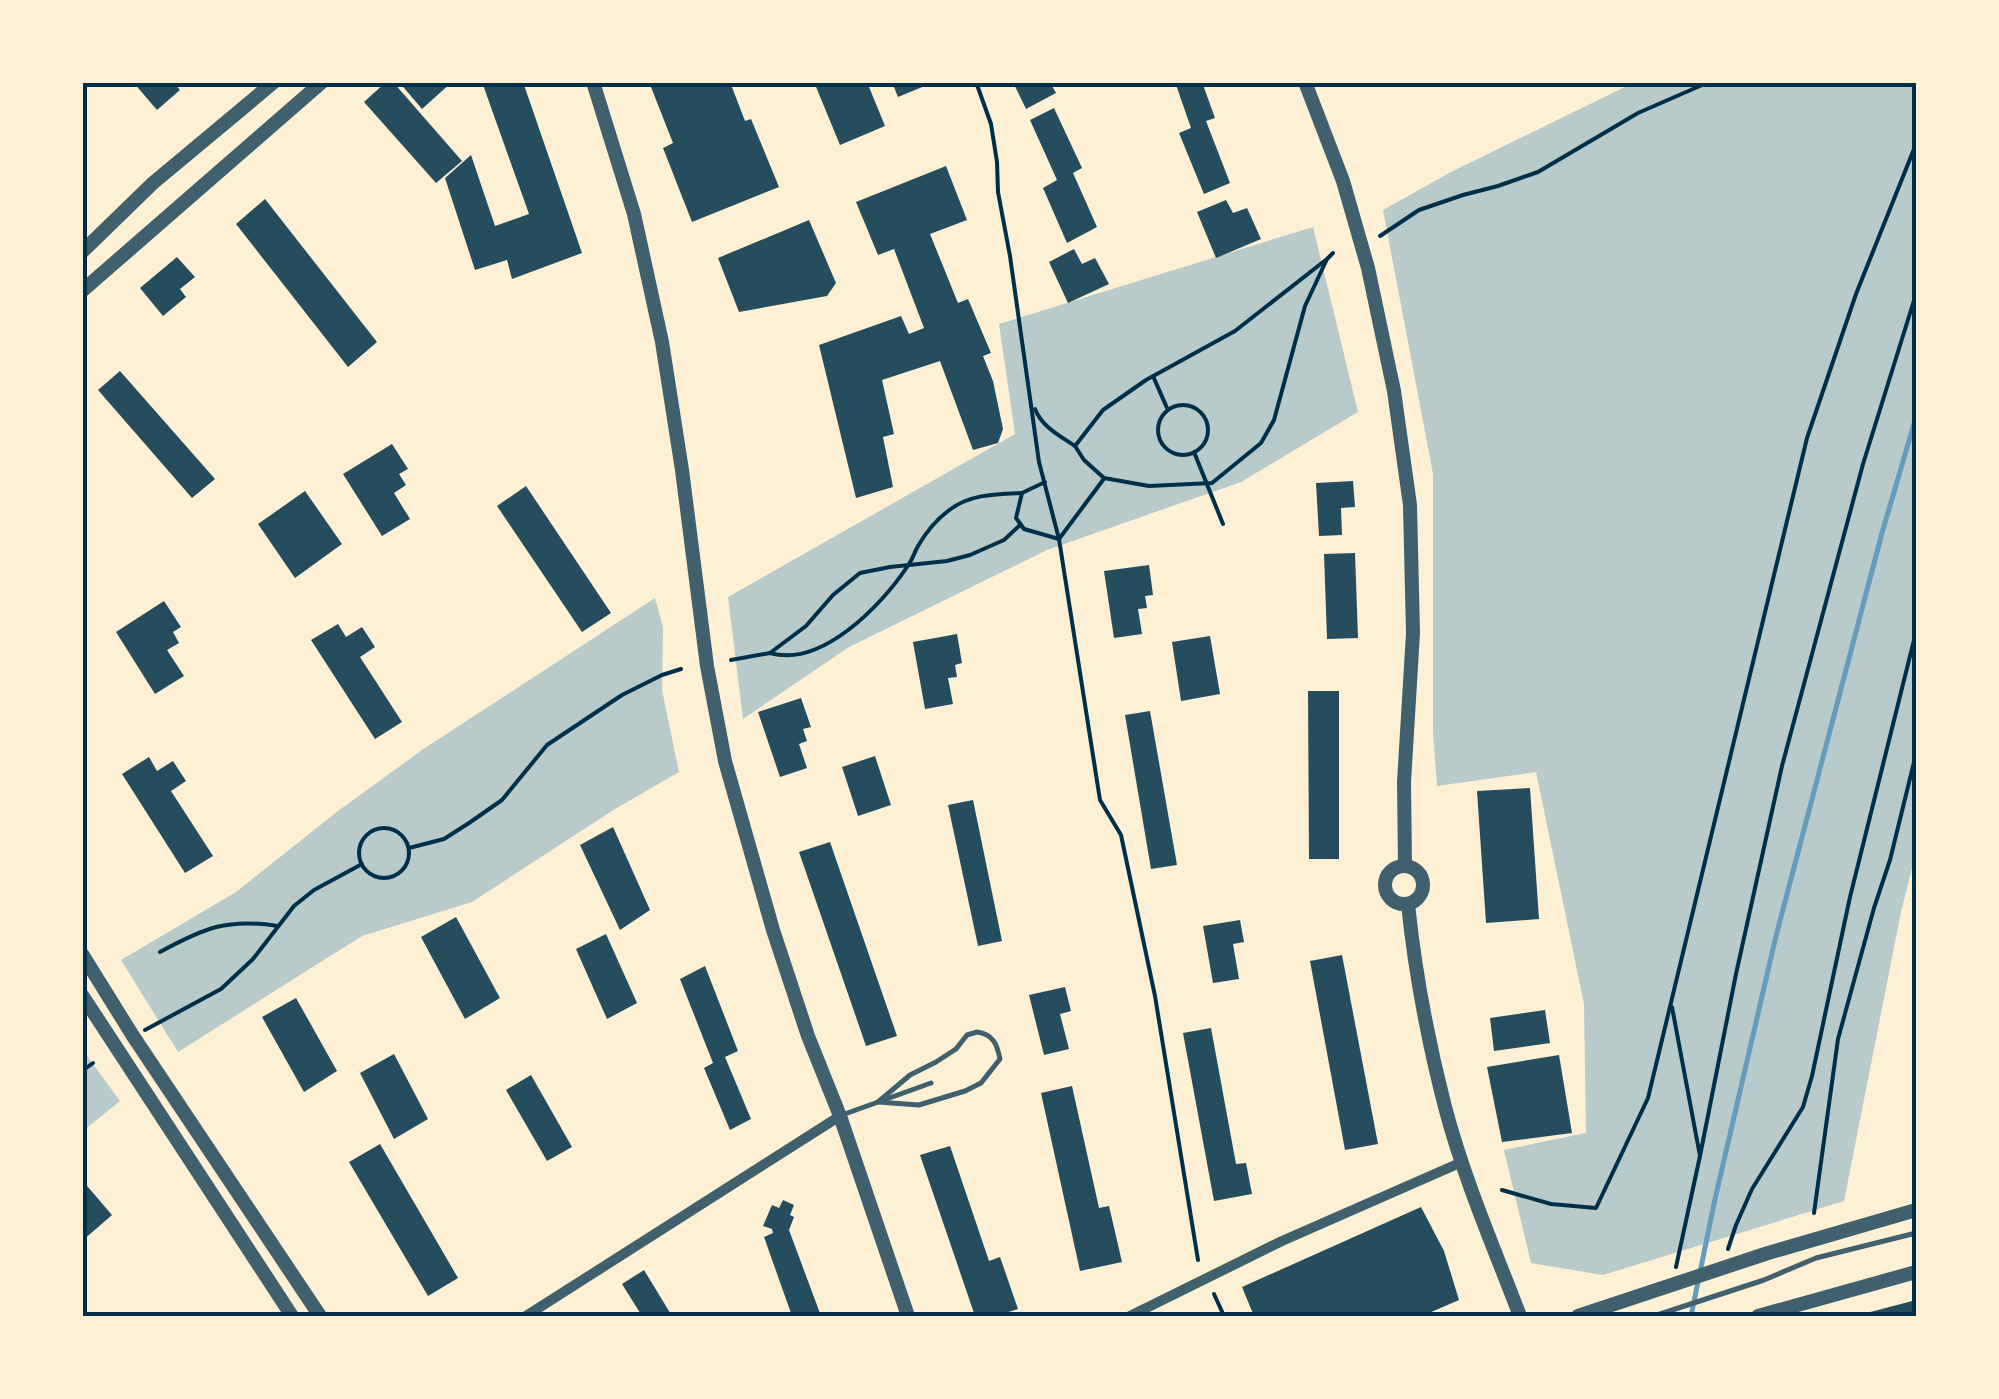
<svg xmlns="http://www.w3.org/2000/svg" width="1999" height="1399" viewBox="0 0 1999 1399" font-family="'Golos Text',sans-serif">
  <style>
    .green { fill: #b9caca }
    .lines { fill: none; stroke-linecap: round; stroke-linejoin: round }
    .stream { stroke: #669bbc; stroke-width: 5 }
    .building { fill: #264d5e }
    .path { stroke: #003049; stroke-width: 4 }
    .service { stroke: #3f606c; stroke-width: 5 }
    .minor { stroke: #3f606c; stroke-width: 10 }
    .tertiary { stroke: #3f606c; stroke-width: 14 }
    .neatline { fill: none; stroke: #003049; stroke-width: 4 }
  </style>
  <rect width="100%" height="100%" fill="#fdf0d5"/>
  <g class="green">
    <polygon points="1633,83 1916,83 1916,852 1901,912 1844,1201 1603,1275 1531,1263 1504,1150 1586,1133 1584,1004 1536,772 1437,786 1433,731 1433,474 1383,210 1451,172"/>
    <polygon points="1313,227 1358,412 1241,482 1047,550 849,647 743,719 728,597 1015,434 999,324"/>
    <polygon points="655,598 663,627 662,690 679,772 615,809 472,902 362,936 178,1052 121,960 236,892 338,811 422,750"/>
    <polygon points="82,1049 120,1101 83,1131 82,1131"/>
  </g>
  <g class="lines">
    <polyline class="stream" points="1691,1316 1715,1199 1776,936 1882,533 1916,417"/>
  </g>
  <g class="building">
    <polygon points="133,82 173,82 180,90 157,110"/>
    <polygon points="386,82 393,82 462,161 436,183 364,102"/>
    <polygon points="399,82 452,82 422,109"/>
    <polygon points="482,82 523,82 582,253 512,279 507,260 475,270 445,178 471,155 495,226 529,214"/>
    <polygon points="649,82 730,82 745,121 751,119 779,187 692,222 663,148 673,143"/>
    <polygon points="814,82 867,82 885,126 840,145"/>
    <polygon points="892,82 932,82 932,83 898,97"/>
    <polygon points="1013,82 1050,82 1056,93 1026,109"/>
    <polygon points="1175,82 1202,82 1215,118 1206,121 1230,183 1204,194 1179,133 1191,128"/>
    <polygon points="1054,108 1082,168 1073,173 1097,227 1067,243 1043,188 1057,180 1030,120"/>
    <polygon points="946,166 967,220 930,234 958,303 968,299 991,353 983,356 993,381 1003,429 998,443 973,450 940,361 882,380 894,434 883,437 893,487 856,498 819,345 901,316 909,334 924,328 894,249 878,255 856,202"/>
    <polygon points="265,199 377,342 348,367 236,224"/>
    <polygon points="1226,200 1233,213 1247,208 1261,239 1216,258 1197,212"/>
    <polygon points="809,220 836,283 827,296 739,312 718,258"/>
    <polygon points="1074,249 1082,264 1095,258 1109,284 1068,303 1049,262"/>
    <polygon points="177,257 195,277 180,289 186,297 163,316 140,288"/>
    <polygon points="120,371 215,479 192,498 98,390"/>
    <polygon points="392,444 408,469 399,474 406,485 394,493 410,519 382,536 343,474"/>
    <polygon points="1353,481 1355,507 1341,508 1342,535 1319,536 1316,483"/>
    <polygon points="526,486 611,613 582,632 497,506"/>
    <polygon points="305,491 342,544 295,578 258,524"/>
    <polygon points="1355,553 1358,638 1327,639 1324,554"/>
    <polygon points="1149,565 1153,595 1145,596 1147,608 1138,609 1142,634 1114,638 1104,571"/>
    <polygon points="164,601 181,627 173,632 179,643 167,650 184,676 155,694 116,632"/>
    <polygon points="338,624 346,637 362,627 375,647 360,657 402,722 375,739 311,640"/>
    <polygon points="957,634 962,663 955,665 957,677 948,678 953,704 925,709 913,642"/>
    <polygon points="1210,636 1220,694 1181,701 1172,642"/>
    <polygon points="1308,691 1339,691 1339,859 1309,859"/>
    <polygon points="801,698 811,727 803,729 807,741 799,744 807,768 780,777 758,712"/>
    <polygon points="1150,711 1177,865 1151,869 1125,715"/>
    <polygon points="875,756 891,805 858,816 842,767"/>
    <polygon points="149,757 157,771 173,761 186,781 171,791 213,856 185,873 122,774"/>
    <polygon points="1530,788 1539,919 1486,923 1477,791"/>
    <polygon points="973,800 1002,941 978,946 948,805"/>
    <polygon points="613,827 650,910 620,930 580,845"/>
    <polygon points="830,842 897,1036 866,1046 799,852"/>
    <polygon points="456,917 500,998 465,1019 421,937"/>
    <polygon points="1240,920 1244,942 1233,944 1239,979 1213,983 1203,926"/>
    <polygon points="606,934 637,1003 607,1019 576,949"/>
    <polygon points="1342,955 1378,1144 1345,1150 1310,961"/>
    <polygon points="705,966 738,1051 725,1057 751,1119 730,1130 704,1068 713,1063 680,979"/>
    <polygon points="1065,987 1071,1011 1060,1014 1069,1049 1044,1055 1029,995"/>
    <polygon points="296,998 337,1071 304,1092 262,1017"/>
    <polygon points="1545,1010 1550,1043 1494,1051 1490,1018"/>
    <polygon points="1211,1028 1236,1164 1246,1163 1252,1194 1214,1201 1183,1033"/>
    <polygon points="394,1054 428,1119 394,1139 360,1073"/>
    <polygon points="1559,1055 1572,1133 1502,1142 1487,1067"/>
    <polygon points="531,1075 572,1147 547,1161 506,1090"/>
    <polygon points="1072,1086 1099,1208 1109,1206 1122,1262 1080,1271 1041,1093"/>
    <polygon points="380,1144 458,1278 428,1296 349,1162"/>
    <polygon points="950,1146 989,1261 1000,1257 1018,1309 996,1316 975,1316 920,1155"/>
    <polygon points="82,1180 112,1215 82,1241"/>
    <polygon points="783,1200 794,1205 790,1215 794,1217 789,1230 821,1316 792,1316 764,1237 773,1233 772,1229 763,1226 772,1205 779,1208"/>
    <polygon points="1421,1207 1444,1251 1459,1300 1422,1316 1254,1316 1242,1287"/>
    <polygon points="644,1270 672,1316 642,1316 622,1284"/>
    <polygon points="1916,1300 1916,1316 1859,1316 1859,1315"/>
  </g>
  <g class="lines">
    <g class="path">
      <polyline points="976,82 991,124 997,162 998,192 1010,256 1039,462 1059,539 1100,800 1121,835 1155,996 1198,1260"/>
      <polyline points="1380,236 1419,210 1463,195 1498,186 1538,172 1638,113 1709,82"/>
      <polyline points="1327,259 1235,331 1146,380 1103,410 1075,446 1084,460 1104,478 1149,486 1212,483 1261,443 1274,420 1305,306 1327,259 1333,253"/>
      <polyline points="1153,376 1167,408"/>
      <circle cx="1183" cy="430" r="25"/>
      <path d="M1035,409C1042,427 1060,436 1075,446"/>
      <polyline points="1194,452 1223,524"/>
      <polyline points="1045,482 1022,493 1016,518 1024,529 1059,539 1103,480"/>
      <path d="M770,653C821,668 881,606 907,567C912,561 914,553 918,546C925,534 936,520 948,511C969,494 996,494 1022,493"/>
      <polyline points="731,660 770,653 806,626 833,595 860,573 890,567 947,561 970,555 1004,540 1020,525"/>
      <circle cx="384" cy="853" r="25"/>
      <polyline points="409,848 444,839 469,823 502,800 547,745 622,695 662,675 681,669"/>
      <path d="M160,952C204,928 227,918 278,926"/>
      <polyline points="1672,1007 1700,1156 1676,1267"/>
      <polyline points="145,1030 221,989 253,959 294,906 314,890 362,864"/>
      <polyline points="82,1071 93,1063"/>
      <polyline points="1700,1156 1736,974 1782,766 1863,464 1916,294"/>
      <polyline points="1502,1190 1551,1204 1596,1208 1648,1098 1807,438 1856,294 1916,144"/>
      <polyline points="1814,1213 1838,1039 1874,908 1890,860 1916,754"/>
      <polyline points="1728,1249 1736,1225 1752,1189 1803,1107 1812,1076 1850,897 1916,632"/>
      <polyline points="1214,1294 1224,1316"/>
    </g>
    <g class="service">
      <path d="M977,1032C993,1034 997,1044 1000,1059L981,1083L965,1091L919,1105L878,1102L910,1075L936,1062L956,1049L967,1035Z"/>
      <polyline points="842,1115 931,1083"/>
      <polyline points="1654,1316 1764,1280 1816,1258 1916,1233"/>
    </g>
    <g class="minor">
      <polyline points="526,1316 840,1116"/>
      <polyline points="1130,1316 1282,1241 1462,1162"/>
    </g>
    <g class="tertiary">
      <polyline points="593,82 634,214 662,342 682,470 707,666 725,761 773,930 808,1036 840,1116 908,1316"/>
      <polyline points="1305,82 1343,181 1368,268 1394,391 1410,505 1413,633 1404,782 1405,865"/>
      <polyline points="82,252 153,183 274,82"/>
      <polyline points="82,291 322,82"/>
      <circle cx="1404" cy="885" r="19"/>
      <path d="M1408,904C1415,972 1428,1041 1445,1107C1464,1179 1494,1248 1520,1316"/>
      <polyline points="82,954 133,1036 320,1316"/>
      <polyline points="82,995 292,1316"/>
      <polyline points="1578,1316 1768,1253 1916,1210"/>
      <polyline points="1758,1316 1916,1272"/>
    </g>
  </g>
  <rect width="1999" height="1399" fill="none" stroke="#fdf0d5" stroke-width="170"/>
  <rect x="85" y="85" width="1829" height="1229" class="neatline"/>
</svg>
